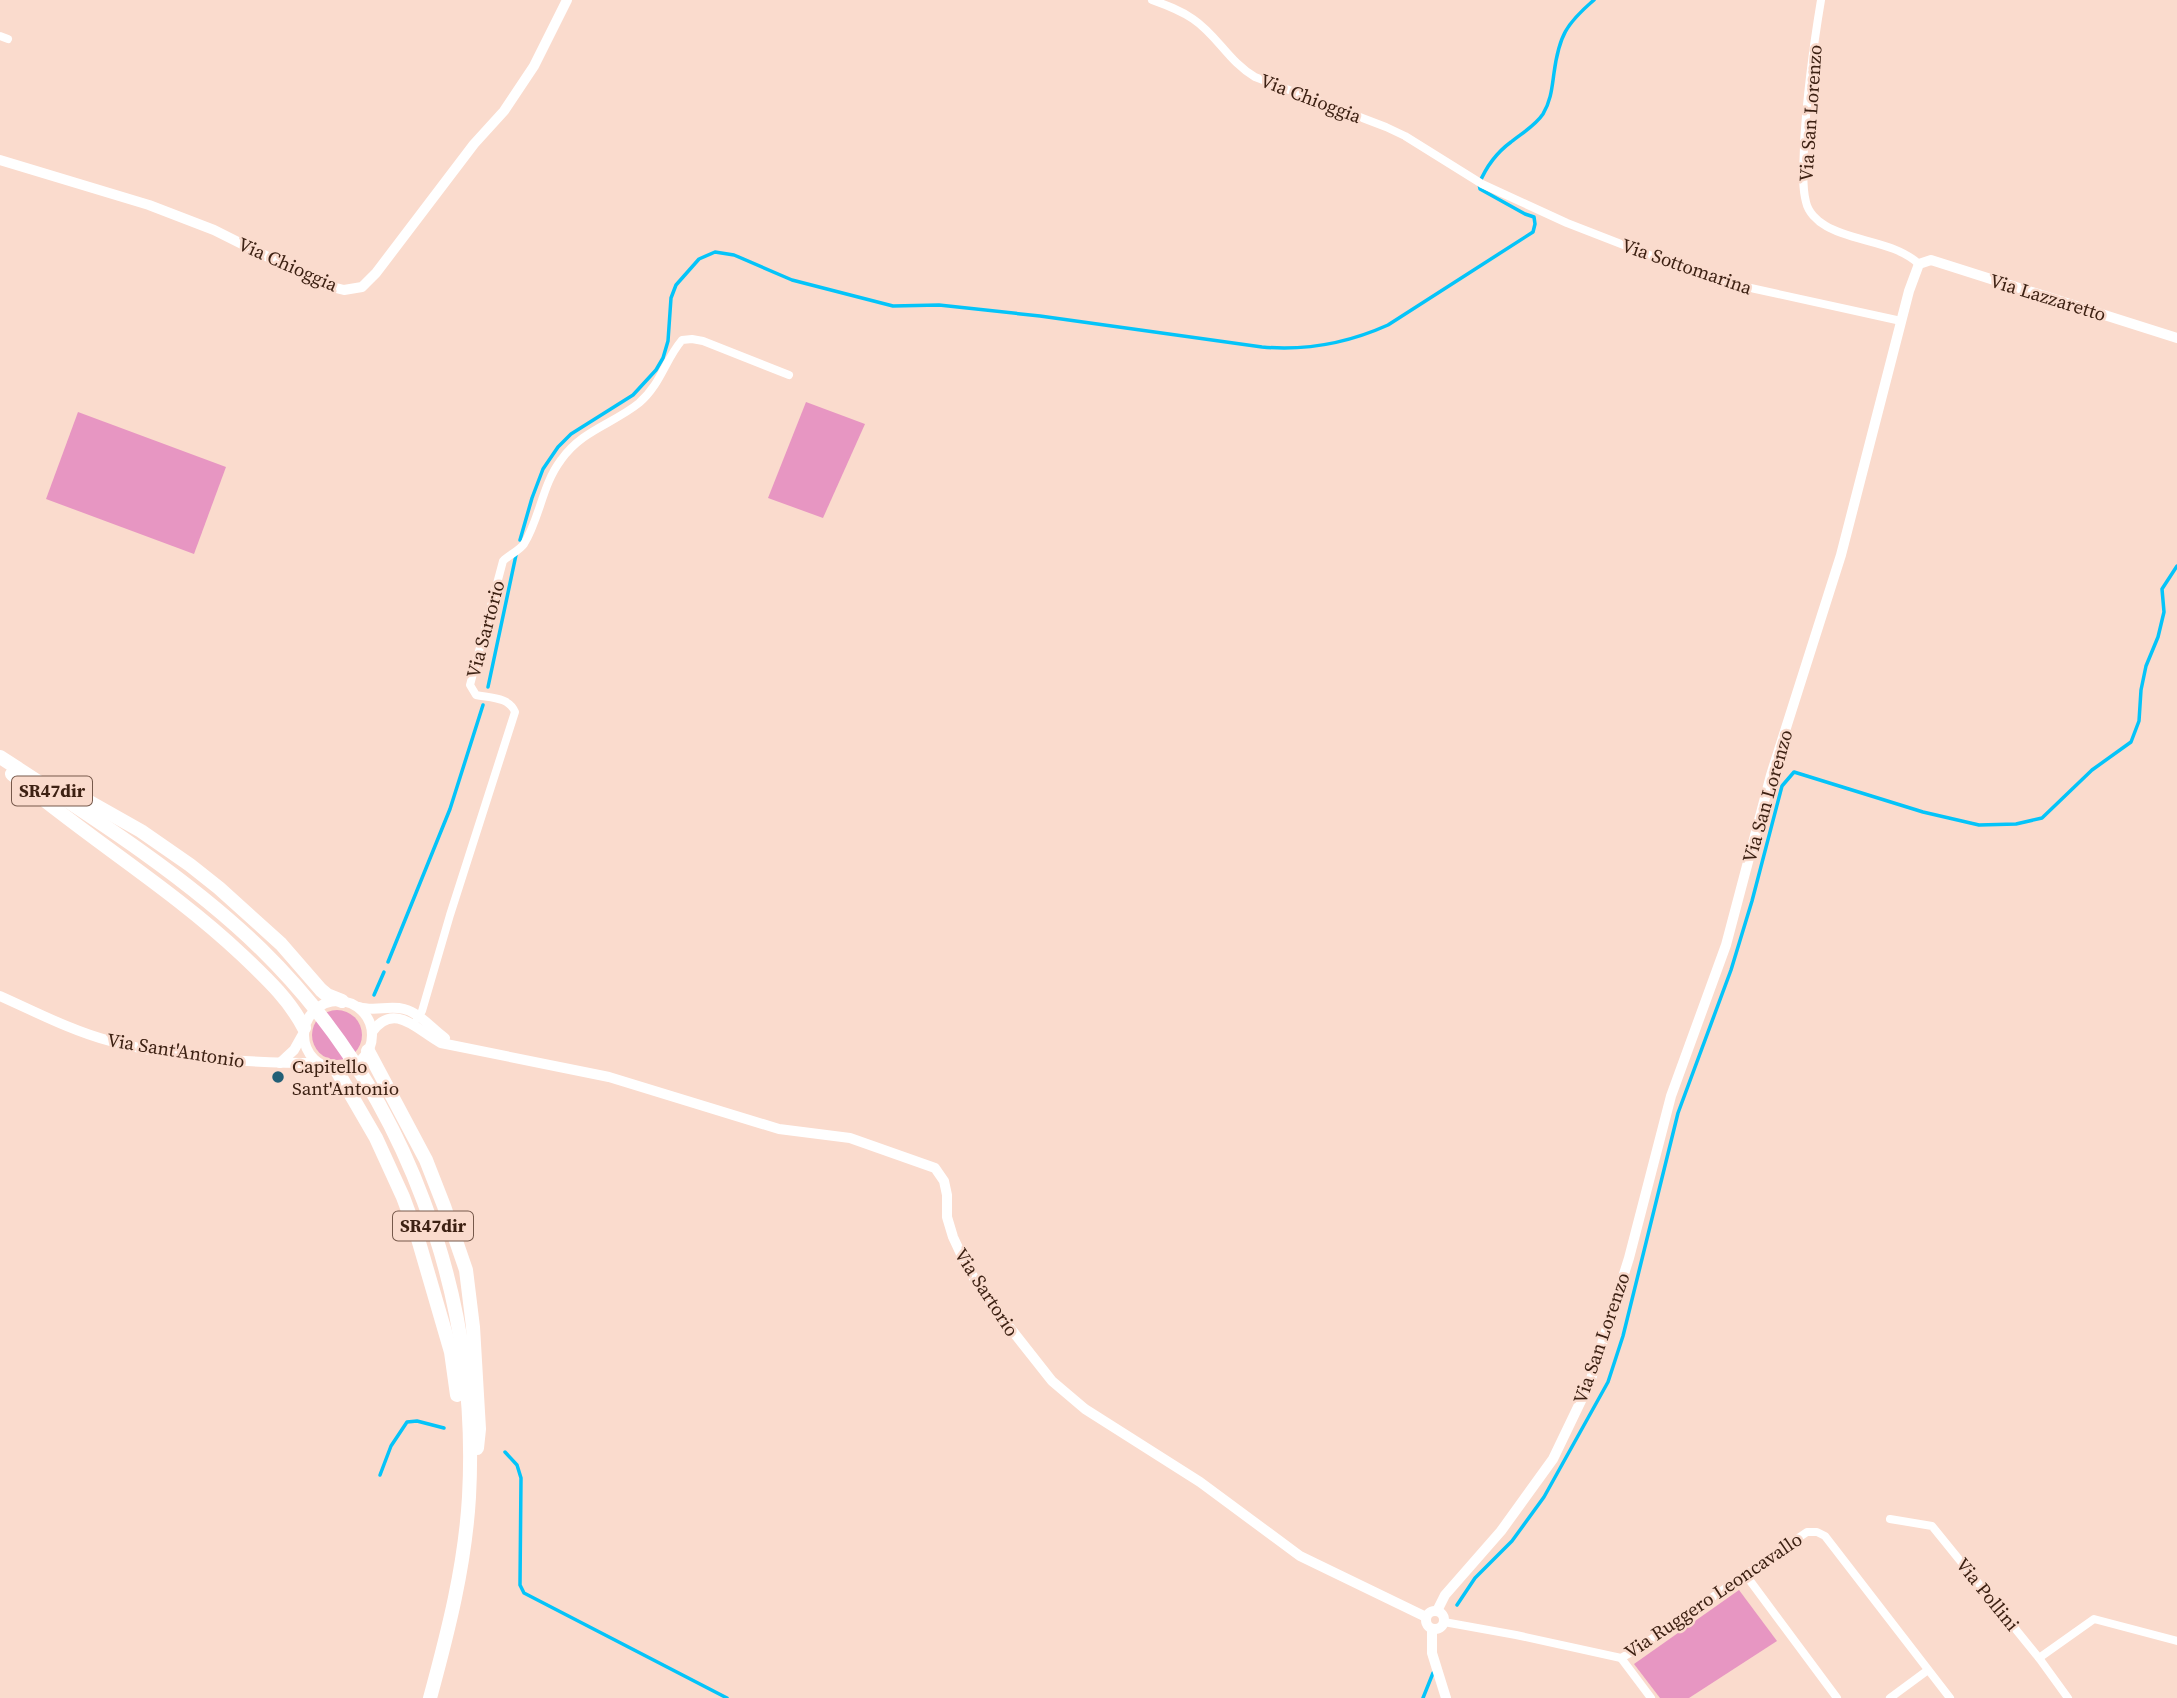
<svg xmlns="http://www.w3.org/2000/svg" width="2177" height="1698" viewBox="0 0 2177 1698" font-family="'Source Serif 4',serif">
  <style>
    .green { fill: #e796c2 }
    .lines { fill: none; stroke-linecap: round; stroke-linejoin: round }
    .stream { stroke: #04c4f9; stroke-width: 3.5 }
    .minor { stroke: #fff; stroke-width: 8 }
    .tertiary { stroke: #fff; stroke-width: 10 }
    .trunk { stroke: #fff; stroke-width: 14 }
    .poi-dot { fill: #225f76; stroke: #fadbcd; stroke-width: 2.5 }
    .labels { text-anchor: middle; stroke-width: 5; stroke-linejoin: round; paint-order: stroke }
    .shield { fill: #fadbcd; stroke: #76594b; stroke-width: 2 }
    .shield-label { font-size: 18px; font-weight: bold; fill: #3d2113 }
    .street-label { font-size: 19px; fill: #3d2113; stroke: #fadbcd }
    .poi-label { font-size: 19px; fill: #3d2113; stroke: #fadbcd; text-anchor: start }
  </style>
  <rect width="100%" height="100%" fill="#fadbcd"/>
  <g class="green">
    <polygon points="806,402 865,424 823,518 768,498"/>
    <polygon points="78,412 226,467 194,554 46,499"/>
    <circle cx="337" cy="1035" r="25"/>
    <polygon points="1739,1590 1777,1641 1689,1698 1660,1698 1634,1664"/>
  </g>
  <g class="lines">
    <g class="stream">
      <path d="M520,540L532,498L543,469L558,447L571,434L633,395L656,370L663,358L668,341L671,298L676,285L699,259L715,252L734,255L792,280L893,306L939,305L1040,316L1262,347C1306,351 1348,343 1388,325L1533,232L1535,224L1534,217L1525,214L1480,189L1479,184C1486,167 1496,153 1511,142C1522,133 1535,126 1543,114C1551,101 1552,87 1554,73C1559,36 1566,24 1594,0"/>
      <polyline points="488,687 516,555"/>
      <polyline points="388,962 450,809 483,705"/>
      <polyline points="374,995 384,972"/>
      <polyline points="505,1452 517,1465 521,1478 520,1585 524,1593 727,1698"/>
      <polyline points="380,1475 391,1446 407,1422 417,1421 444,1428"/>
      <polyline points="1457,1605 1475,1578 1512,1541 1544,1497 1608,1382 1623,1336 1678,1113 1731,970 1752,901 1782,786 1794,772 1923,812 1979,825 2016,824 2042,818 2092,770 2131,742 2139,721 2141,690 2146,666 2158,637 2164,612 2162,589 2177,566"/>
      <polyline points="1423,1698 1433,1673"/>
    </g>
    <g class="minor">
      <path d="M1152,0C1166,5 1180,10 1193,19C1217,35 1229,62 1255,77L1386,127L1405,136L1482,184L1567,223L1657,258L1737,285L1901,321"/>
      <path d="M1821,0C1813,48 1807,95 1804,143C1804,162 1801,183 1806,202C1808,212 1817,221 1826,226C1853,242 1894,241 1919,264"/>
      <polyline points="0,36 8,39"/>
      <path d="M417,1019L422,1011L450,915L515,712C509,697 491,698 476,695L470,685L503,561C509,555 520,550 524,544C540,518 542,485 561,460C582,430 613,424 639,403C661,384 665,360 682,340L692,339L703,341L789,375"/>
      <polyline points="1890,1519 1932,1526 2039,1658 2068,1698"/>
      <polyline points="1745,1574 1837,1698"/>
      <polyline points="1444,1622 1516,1635 1621,1658 1637,1649 1807,1532 1817,1532 1825,1536 1950,1698"/>
      <polyline points="1621,1658 1651,1698"/>
      <polyline points="2039,1658 2094,1619 2177,1641"/>
      <polyline points="1890,1698 1928,1670"/>
    </g>
    <g class="tertiary">
      <polyline points="0,160 149,205 214,230 324,285 344,290 362,287 376,273 474,144 504,111 534,66 567,0"/>
      <path d="M0,996C36,1012 72,1031 110,1041C176,1059 250,1063 319,1063"/>
      <circle cx="338" cy="1035" r="34"/>
      <path d="M359,1007C374,1012 389,1005 404,1009C420,1013 432,1029 445,1038"/>
      <path d="M372,1032C394,1001 417,1030 441,1043L609,1077L779,1129L850,1138L935,1168L944,1181L947,1195V1217L953,1237L967,1267L988,1300L1052,1381L1085,1409L1200,1482L1300,1556L1426,1617"/>
      <polyline points="280,1063 294,1050 303,1034"/>
      <circle cx="1435" cy="1620" r="9"/>
      <polyline points="1437,1611 1445,1595 1501,1531 1553,1459 1590,1382 1629,1258 1671,1096 1726,945 1771,775 1841,555 1909,291 1919,264 1931,260 2177,338"/>
      <polyline points="1432,1629 1432,1653 1446,1698"/>
    </g>
    <g class="trunk">
      <path d="M0,757C88,814 186,876 261,949C406,1091 480,1296 469,1497C465,1566 448,1632 430,1698"/>
      <path d="M12,774C86,837 171,888 242,955C266,978 289,999 304,1028"/>
      <polyline points="56,783 141,831 190,865 219,888 281,944 321,990 327,995 342,1001"/>
      <polyline points="368,1051 426,1160 444,1206 466,1270 473,1327 479,1429 477,1448"/>
      <polyline points="336,1069 376,1138 403,1197 416,1232 451,1352 457,1395"/>
    </g>
  </g>
  <circle class="poi-dot" cx="278" cy="1077" r="7"/>
  <g class="labels">
    <g class="shield">
      <rect x="12" y="776.5" width="80" height="29" rx="5"/>
      <rect x="393" y="1211.5" width="80" height="29" rx="5"/>
    </g>
    <g class="shield-label">
      <text x="52" y="797">SR47dir</text>
      <text x="433" y="1232">SR47dir</text>
    </g>
    <g class="street-label">
      <text transform="translate(1311 98) rotate(21)" y="7">Via Chioggia</text>
      <text transform="translate(1810 113) rotate(-86)" y="7">Via San Lorenzo</text>
      <text transform="translate(288 264) rotate(24)" y="7">Via Chioggia</text>
      <text transform="translate(1687 266) rotate(19)" y="7">Via Sottomarina</text>
      <text transform="translate(2048 297) rotate(17)" y="7">Via Lazzaretto</text>
      <text transform="translate(485 629) rotate(-75)" y="7">Via Sartorio</text>
      <text transform="translate(1767 796) rotate(-74)" y="7">Via San Lorenzo</text>
      <text transform="translate(176 1050) rotate(9)" y="7">Via Sant'Antonio</text>
      <text transform="translate(987 1292) rotate(57)" y="7">Via Sartorio</text>
      <text transform="translate(1601 1338) rotate(-71)" y="7">Via San Lorenzo</text>
      <text transform="translate(1988 1594) rotate(51)" y="7">Via Pollini</text>
      <text transform="translate(1713 1595) rotate(-34)" y="7">Via Ruggero Leoncavallo</text>
    </g>
    <g class="poi-label">
      <text x="292" y="1073">Capitello<tspan x="292" dy="22">Sant'Antonio</tspan></text>
    </g>
  </g>
</svg>
